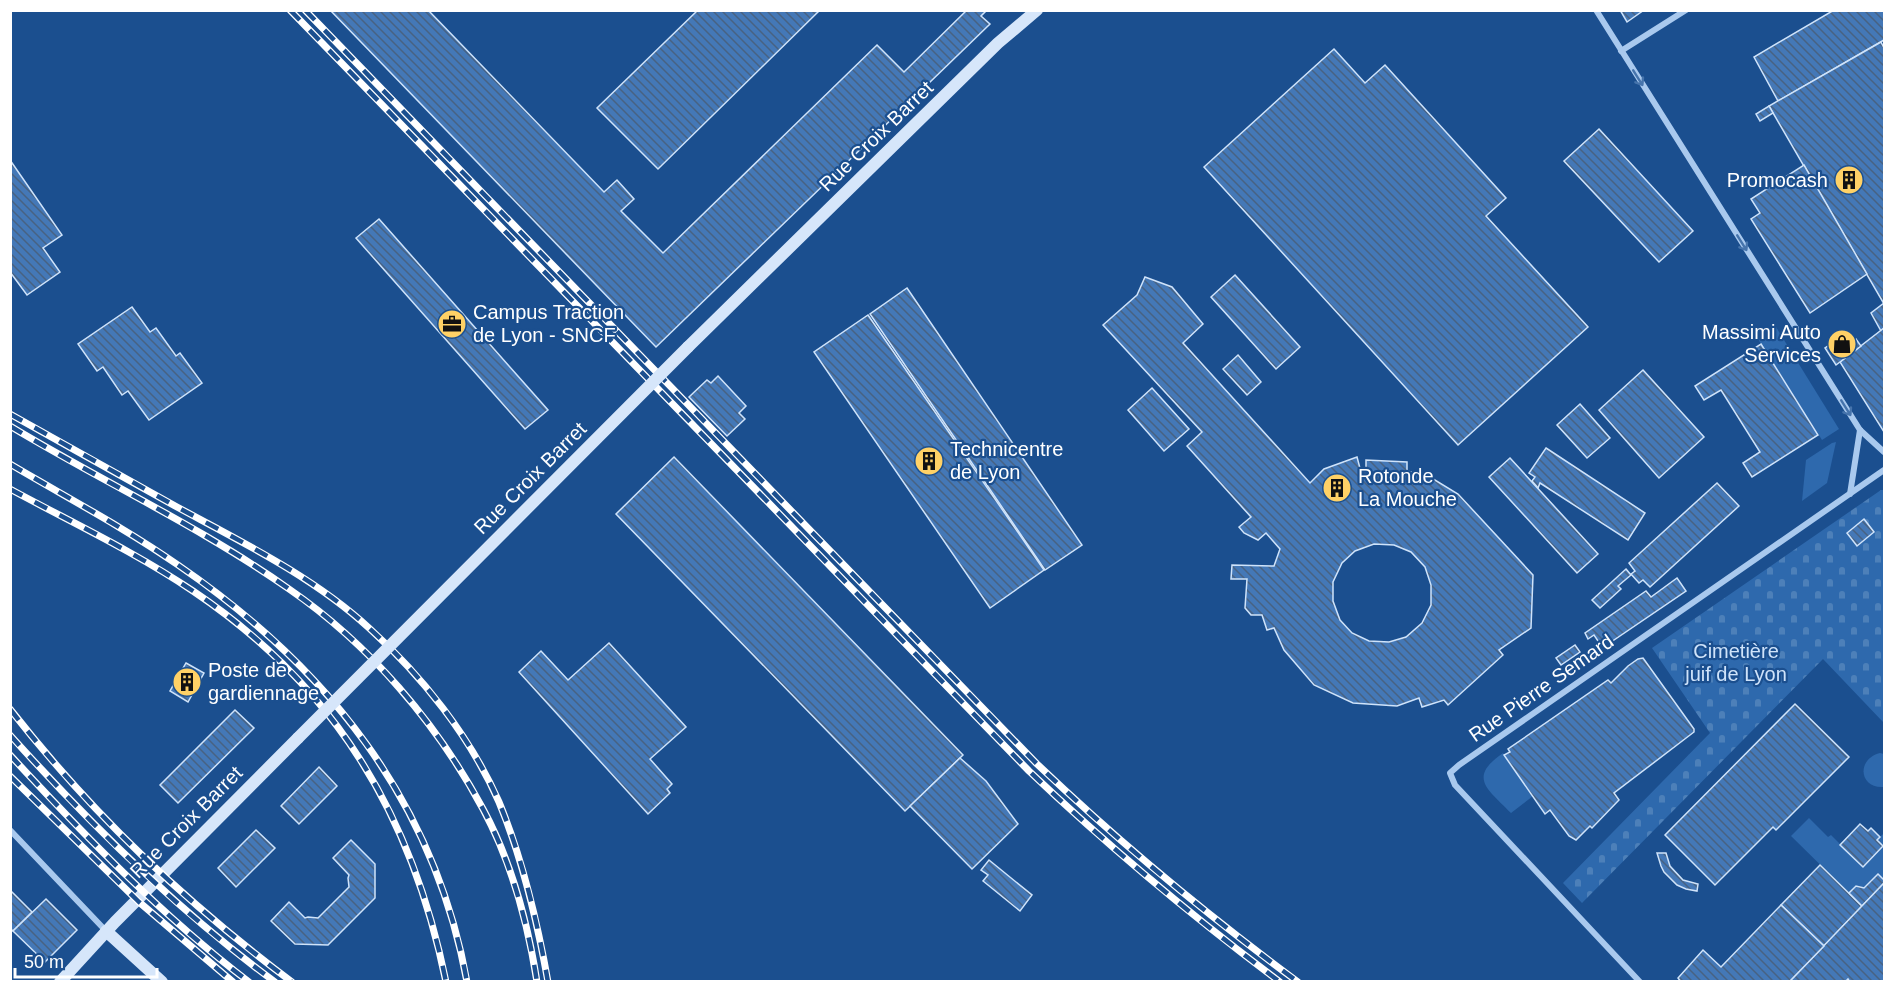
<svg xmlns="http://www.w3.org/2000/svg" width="1895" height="992" viewBox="0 0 1895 992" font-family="Helvetica,sans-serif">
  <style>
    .green { fill: #2e69ad }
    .cemetery { fill: url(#cemetery-stones) }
    .building { fill: url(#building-back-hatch); stroke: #cfe3fa; stroke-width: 1.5; fill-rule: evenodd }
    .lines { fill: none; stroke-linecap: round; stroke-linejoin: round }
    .street { stroke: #a9c9ee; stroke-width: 6 }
    .secondary { stroke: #d6e6fa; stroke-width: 12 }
    .rail-casing { stroke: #fff; stroke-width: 7 }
    .rail { stroke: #1b4f8f; stroke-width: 4.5; stroke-dasharray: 14; stroke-linecap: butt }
    .secondary-bridge { stroke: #d6e6fa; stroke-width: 12 }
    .oneway { stroke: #4674ac }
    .labels { text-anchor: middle; stroke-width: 4.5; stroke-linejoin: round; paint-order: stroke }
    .street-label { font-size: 20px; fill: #fff; stroke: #1b4f8f }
    .poi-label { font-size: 20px; fill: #fff; stroke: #1b4f8f; text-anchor: start }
    .park-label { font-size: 20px; fill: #cfe3fa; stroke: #1b4f8f }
  </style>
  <defs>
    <pattern id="cemetery-stones" width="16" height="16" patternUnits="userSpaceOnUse" patternTransform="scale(1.5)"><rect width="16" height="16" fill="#2e69ad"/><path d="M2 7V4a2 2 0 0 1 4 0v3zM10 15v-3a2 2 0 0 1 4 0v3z" fill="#4d80b9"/></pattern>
    <pattern id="building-back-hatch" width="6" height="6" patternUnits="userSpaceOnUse" patternTransform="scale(1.5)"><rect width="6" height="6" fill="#4478b7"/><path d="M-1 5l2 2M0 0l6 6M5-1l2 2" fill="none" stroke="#486282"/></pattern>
  </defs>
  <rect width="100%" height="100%" fill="#1b4f8f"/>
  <g class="green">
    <polygon points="1776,327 1839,429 1822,440 1758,339"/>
    <polygon points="1836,442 1827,483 1802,501 1806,460 1832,443"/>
    <path d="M1503,753L1533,796L1511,813C1488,789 1467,778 1503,753Z"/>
    <path d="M1880,753L1884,754V787C1859,789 1856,759 1880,753Z"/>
    <polygon points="1809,818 1828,837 1831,835 1863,867 1883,846 1877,840 1884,833 1884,880 1878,874 1864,888 1856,886 1849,893 1791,836"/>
  </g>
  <polygon class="cemetery" points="1881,490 1884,490 1884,723 1823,659 1582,903 1563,883 1710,733 1652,648"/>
  <g class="building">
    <polygon points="330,10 428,10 604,192 617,180 634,199 621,211 663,253 877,45 904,72 967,10 987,10 981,16 990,24 656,347"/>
    <polygon points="698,10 820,10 658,169 597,108"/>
    <polygon points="1620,10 1644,10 1627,22"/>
    <polygon points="1834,10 1884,10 1884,40 1778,101 1754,57"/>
    <polygon points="1881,42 1884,48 1884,304 1769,106"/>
    <polygon points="1334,49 1365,83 1385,65 1506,198 1486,216 1588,327 1458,445 1204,167"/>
    <polygon points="1769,106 1773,113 1760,121 1756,114"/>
    <polygon points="1599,129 1693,231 1659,262 1564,161"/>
    <polygon points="10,160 62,235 43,248 60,272 27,295 10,272"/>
    <polygon points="1804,165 1867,274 1810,313 1751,219 1760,213 1751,199"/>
    <polygon points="379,219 548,410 525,429 356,238"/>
    <polygon points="1235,275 1300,347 1276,369 1211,297"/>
    <path d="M1145,277L1172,287L1203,324L1183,343L1310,483L1324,469L1357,457L1361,472L1366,470V460L1407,462V471L1430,477L1458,494L1533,575L1531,628L1499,650L1503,655L1448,705L1444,700L1422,707L1419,698L1397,706L1353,703L1314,685L1284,650L1274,628L1267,630L1262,615H1251L1245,608L1247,579H1231L1232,565L1274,566L1280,549L1266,533L1258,540L1244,533L1239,527L1251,517L1187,446L1202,432L1103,325L1137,295ZM1374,544L1394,545L1411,552L1425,567L1431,585V605L1422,623L1406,637L1389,642L1369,641L1352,633L1340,620L1333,601V582L1342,563L1355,551Z"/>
    <polygon points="907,288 1082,545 1045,570 870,314"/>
    <polygon points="1884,303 1884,328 1881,331 1871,313"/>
    <polygon points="132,307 150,332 156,328 176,356 180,353 202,383 149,420 128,391 122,395 103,367 97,371 78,344"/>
    <polygon points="868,315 1044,570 990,608 814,352"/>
    <polygon points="1884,328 1884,432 1840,362"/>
    <polygon points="1847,333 1853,341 1856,339 1861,346 1836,365 1825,348"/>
    <polygon points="1761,344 1818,435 1752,477 1743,463 1760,452 1721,390 1704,400 1695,386"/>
    <polygon points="1238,355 1261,382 1247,395 1223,369"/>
    <polygon points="1643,370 1704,437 1659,478 1599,410"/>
    <polygon points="718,376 746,406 739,413 745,419 727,436 689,397 707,380 711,383"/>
    <polygon points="1152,388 1189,429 1164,451 1128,410"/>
    <polygon points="1580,404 1610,438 1587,458 1557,425"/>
    <polygon points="1546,448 1645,513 1628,540 1540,483 1538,488 1532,481 1535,477 1529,473"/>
    <polygon points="674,457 963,755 905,811 616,514"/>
    <polygon points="1510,458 1598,554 1577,573 1489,477"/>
    <polygon points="1717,483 1739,506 1650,587 1643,580 1639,583 1631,574 1635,571 1629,563"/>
    <polygon points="1864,519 1874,532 1857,546 1847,533"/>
    <polygon points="1626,569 1631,575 1618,586 1621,589 1600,608 1592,600"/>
    <polygon points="1677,578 1686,591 1611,642 1608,638 1600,644 1594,635 1588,639 1585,633 1646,591 1651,597"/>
    <polygon points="609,643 686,727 650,759 672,784 667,789 670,793 648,814 519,672 541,651 568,680"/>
    <polygon points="1575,645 1580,652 1561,665 1556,658"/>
    <polygon points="1643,658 1694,729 1694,732 1614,793 1619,800 1592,828 1590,826 1576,840 1569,836 1550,810 1545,814 1504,755 1510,752 1508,749 1608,680 1611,683 1628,666 1638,659"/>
    <polygon points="186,663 204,673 188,702 170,691"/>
    <polygon points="1795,704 1849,757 1776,830 1773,827 1715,885 1665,835"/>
    <polygon points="235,710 254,728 178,803 160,785"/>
    <polygon points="960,758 986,781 1018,824 972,869 910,806"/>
    <polygon points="319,767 337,786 299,824 281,806"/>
    <polygon points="1860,824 1868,831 1871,828 1880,837 1877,840 1883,846 1863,867 1840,845"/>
    <polygon points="256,830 275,848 236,887 218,868"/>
    <polygon points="351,840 375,864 375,898 328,945 295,944 271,921 289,902 305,918 308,917 318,918 349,887 348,878 349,875 333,858"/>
    <polygon points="1657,853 1666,853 1670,866 1683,880 1698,884 1697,891 1686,889 1677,885 1664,872 1661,866"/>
    <polygon points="989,860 1032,895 1020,911 983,881 988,875 981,870"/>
    <polygon points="1820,865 1862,906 1824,946 1781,905"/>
    <polygon points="1878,874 1884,880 1884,883 1862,906 1849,893 1856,886 1864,888"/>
    <polygon points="1884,883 1884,982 1850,982 1848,979 1845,982 1789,982"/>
    <polygon points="10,890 32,912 13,931 10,928"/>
    <polygon points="46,899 77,930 45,962 13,931"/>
    <polygon points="1781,905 1824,946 1789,982 1681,982 1678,978 1703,950 1721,967"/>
  </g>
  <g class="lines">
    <g class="street">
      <polyline points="1596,10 1860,430 1884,452"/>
      <polyline points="1621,51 1686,10"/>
      <polyline points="1850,494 1860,430"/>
      <polyline points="10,830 106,931"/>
      <polyline points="1640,982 1455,785 1450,773 1459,765 1884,470"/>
    </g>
    <g class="secondary">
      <polyline points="688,347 998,43 1037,10"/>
      <polyline points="106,931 162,982"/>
      <polyline points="60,982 115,922 298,738"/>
    </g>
    <g class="rail-casing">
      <g id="rail">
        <path d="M290,10L1029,771C1109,847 1192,916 1280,982"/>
        <path d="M305,10L1037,764C1120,843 1206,914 1298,982"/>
        <path d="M10,414C66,445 122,476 177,507C242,542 315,578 369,628C422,676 470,736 499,802C523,860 537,920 548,982"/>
        <path d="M10,426C103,482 201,527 289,589C369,644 437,723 483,809C511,861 528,924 537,982"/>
        <path d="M10,464C66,497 125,528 178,565C327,667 434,800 467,982"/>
        <path d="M10,489C71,522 135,552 193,591C336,687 412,815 446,982"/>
        <path d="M10,709C93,815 184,901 292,982"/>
        <path d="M10,735C91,825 177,910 275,982"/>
        <path d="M10,755C85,836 161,915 249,982"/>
        <polyline points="10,776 139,902 233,982"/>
      </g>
    </g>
    <use href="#rail" class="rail"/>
    <polyline class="secondary-bridge" points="298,738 688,347"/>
  </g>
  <defs><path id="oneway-shaft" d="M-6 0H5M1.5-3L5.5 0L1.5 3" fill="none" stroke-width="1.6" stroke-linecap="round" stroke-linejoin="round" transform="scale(1.5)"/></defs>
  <g class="oneway">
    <use href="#oneway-shaft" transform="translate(1638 78) rotate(58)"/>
    <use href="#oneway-shaft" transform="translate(1742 243) rotate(58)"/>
    <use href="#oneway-shaft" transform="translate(1846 408) rotate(58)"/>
  </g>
  <defs>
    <g id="building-disc" transform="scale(1.5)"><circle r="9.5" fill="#ffd166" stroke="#1b4f8f"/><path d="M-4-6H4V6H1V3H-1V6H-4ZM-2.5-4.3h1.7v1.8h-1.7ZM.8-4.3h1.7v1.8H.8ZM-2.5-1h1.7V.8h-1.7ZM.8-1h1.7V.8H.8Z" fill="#111"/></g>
    <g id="office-disc" transform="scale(1.5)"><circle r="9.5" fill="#ffd166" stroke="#1b4f8f"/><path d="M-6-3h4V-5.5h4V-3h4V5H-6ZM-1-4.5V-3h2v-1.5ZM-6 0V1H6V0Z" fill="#111"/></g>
    <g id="shop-disc" transform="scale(1.5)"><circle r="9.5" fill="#ffd166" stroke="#1b4f8f"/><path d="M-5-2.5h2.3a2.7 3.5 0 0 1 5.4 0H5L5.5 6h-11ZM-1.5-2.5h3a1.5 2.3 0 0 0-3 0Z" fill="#111"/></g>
  </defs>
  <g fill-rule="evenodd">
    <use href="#building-disc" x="1849" y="180"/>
    <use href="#office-disc" x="452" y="324"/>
    <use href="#shop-disc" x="1842" y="344"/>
    <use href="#building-disc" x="929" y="461"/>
    <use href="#building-disc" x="1337" y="488"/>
    <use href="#building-disc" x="187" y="682"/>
  </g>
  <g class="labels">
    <g class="street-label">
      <text transform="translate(876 136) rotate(-44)" y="7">Rue Croix Barret</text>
      <text transform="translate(530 478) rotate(-45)" y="7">Rue Croix Barret</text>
      <text transform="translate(1541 688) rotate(-35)" y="7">Rue Pierre Semard</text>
      <text transform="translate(186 822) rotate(-45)" y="7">Rue Croix Barret</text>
    </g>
    <g class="poi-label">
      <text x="1828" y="187" text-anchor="end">Promocash</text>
      <text x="473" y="319">Campus Traction<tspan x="473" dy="23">de Lyon - SNCF</tspan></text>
      <text x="1821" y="339" text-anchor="end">Massimi Auto<tspan x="1821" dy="23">Services</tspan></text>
      <text x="950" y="456">Technicentre<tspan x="950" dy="23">de Lyon</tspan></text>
      <text x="1358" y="483">Rotonde<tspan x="1358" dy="23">La Mouche</tspan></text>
      <text x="208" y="677">Poste de<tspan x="208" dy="23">gardiennage</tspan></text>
    </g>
    <g class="park-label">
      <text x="1736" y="658">Cimetière<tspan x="1736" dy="23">juif de Lyon</tspan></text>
    </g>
  </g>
  <rect width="1895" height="992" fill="none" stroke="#ffffff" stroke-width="24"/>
  <path d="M15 968v9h142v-9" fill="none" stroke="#ffffff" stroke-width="3"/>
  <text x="24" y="968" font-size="18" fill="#ffffff" stroke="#1b4f8f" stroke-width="4.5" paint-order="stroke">50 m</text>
</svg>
